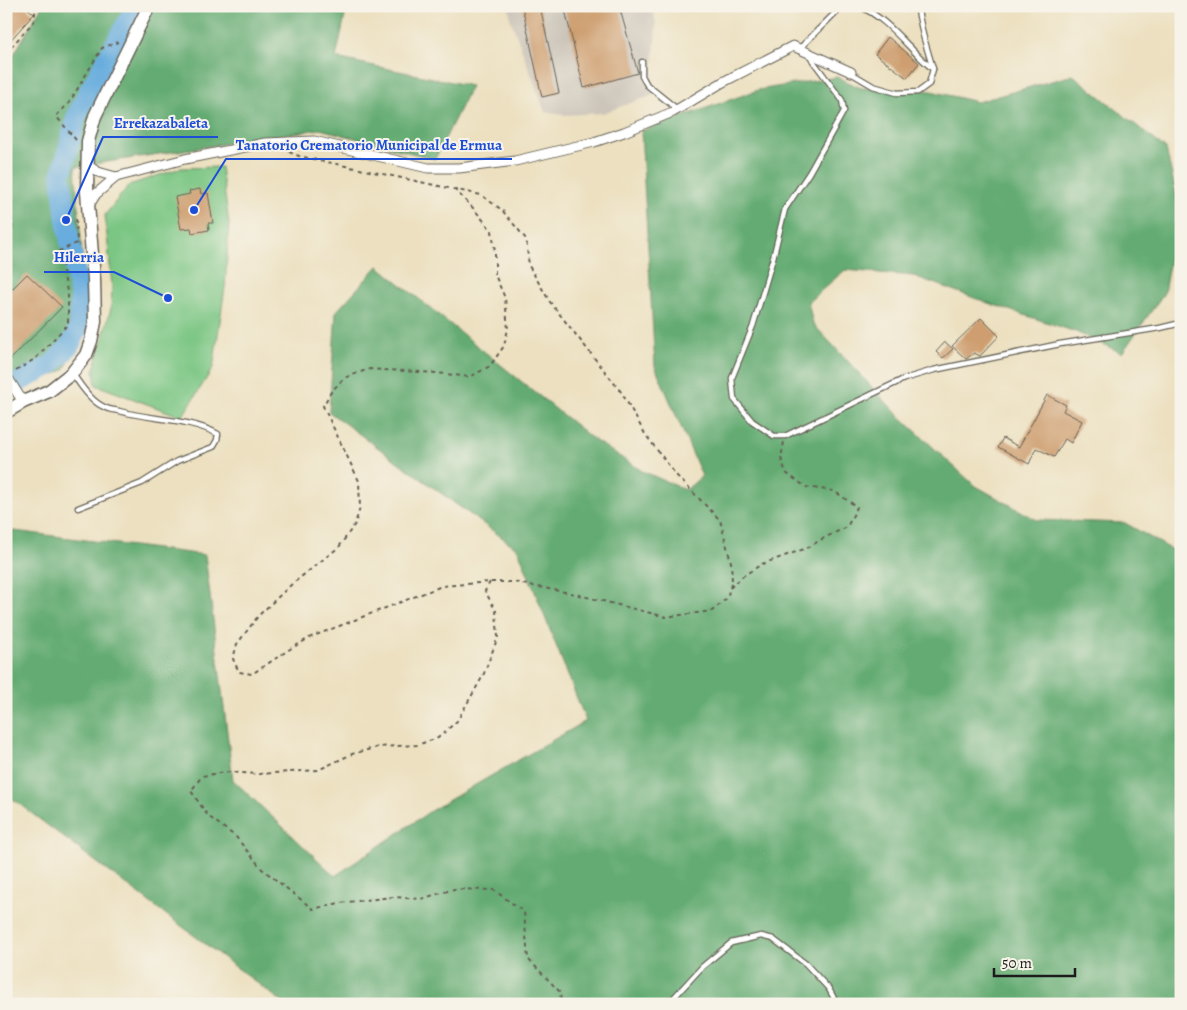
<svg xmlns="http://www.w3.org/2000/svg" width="1187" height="1010" viewBox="0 0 1187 1010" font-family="Alegreya,serif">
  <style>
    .industrial { fill: #cbc3b8 }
    .green { fill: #7bc684; stroke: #4c7150 }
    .forest { fill: #64ab72; stroke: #406447 }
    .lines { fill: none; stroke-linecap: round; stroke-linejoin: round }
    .river { stroke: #69adde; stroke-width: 20 }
    .building { fill: #ce9e6f }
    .service-casing { stroke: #656155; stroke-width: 7 }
    .minor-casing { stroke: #656155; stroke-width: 11 }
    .secondary-casing { stroke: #656155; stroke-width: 15 }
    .path { stroke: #656155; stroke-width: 2; stroke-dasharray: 4 4; stroke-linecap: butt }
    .service { stroke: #fff; stroke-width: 4.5 }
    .minor { stroke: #fff; stroke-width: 9 }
    .secondary { stroke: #fff; stroke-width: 12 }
    .leader { fill: none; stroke: #1d4ed8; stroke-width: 2 }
    .callout-dot { fill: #1d4ed8; stroke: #f7f3e8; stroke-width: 2 }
    .callout-label { font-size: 15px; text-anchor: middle; font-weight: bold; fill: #1d4ed8; stroke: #f7f3e8; stroke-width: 4; stroke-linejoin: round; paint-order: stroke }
  </style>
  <rect width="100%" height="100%" fill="#f7f3e8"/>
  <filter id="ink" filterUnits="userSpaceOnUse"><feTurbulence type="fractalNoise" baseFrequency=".02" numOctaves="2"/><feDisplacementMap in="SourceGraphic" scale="10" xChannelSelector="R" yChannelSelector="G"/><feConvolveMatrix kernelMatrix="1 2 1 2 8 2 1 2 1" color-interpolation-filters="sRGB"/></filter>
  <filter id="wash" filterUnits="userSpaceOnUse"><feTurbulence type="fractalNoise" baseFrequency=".0096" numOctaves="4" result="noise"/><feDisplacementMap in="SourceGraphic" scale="20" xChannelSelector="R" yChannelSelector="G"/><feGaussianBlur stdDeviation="1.12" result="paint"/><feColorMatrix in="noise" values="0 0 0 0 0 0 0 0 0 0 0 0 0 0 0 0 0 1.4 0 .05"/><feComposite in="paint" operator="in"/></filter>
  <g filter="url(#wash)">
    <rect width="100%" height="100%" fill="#ece0c0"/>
    <polygon class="industrial" points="509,6 652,6 656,24 652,81 653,95 603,113 563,115 545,112 510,18"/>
    <polygon class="green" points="221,167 229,224 225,287 213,368 182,417 96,385 94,370 111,308 112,286 105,215 129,185 181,168"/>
    <g class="forest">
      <polygon points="42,6 347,6 336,58 471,86 435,159 320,129 75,167 88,327 64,370 6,395 6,68"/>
      <polygon points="1073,75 1166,149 1179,207 1164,293 1122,353 1076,332 988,303 914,276 845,270 808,302 813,324 898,415 974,485 1037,520 1125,523 1181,555 1181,1004 285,1004 6,794 6,530 205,555 233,780 335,876 432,810 586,721 518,549 329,412 336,312 378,266 594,440 642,471 686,490 702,476 655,366 641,131 758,90 837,77 861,88 931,91 977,102"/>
    </g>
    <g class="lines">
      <polyline class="river" points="6,389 51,365 69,347 79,328 80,296 66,220 61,176 76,118 87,94 136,6"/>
    </g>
    <g id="blocks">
      <g class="building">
        <polygon points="6,6 25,6 34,14 6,45"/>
        <polygon points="522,6 540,6 559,93 542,97"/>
        <polygon points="564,6 619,6 638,73 584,88"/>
        <polygon points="888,37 919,63 907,78 875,54"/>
        <polygon points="200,189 201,194 208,193 213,223 208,223 209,230 192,233 191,228 181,229 175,197 190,194 189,191"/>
        <polygon points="27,274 62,307 6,364 6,295"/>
        <polygon points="981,318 999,336 980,356 974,353 966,359 952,346"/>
        <polygon points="945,342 953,349 943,358 936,352"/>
        <polygon points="1047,395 1066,405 1063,411 1082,421 1071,443 1065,439 1054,457 1036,448 1029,464 998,447 1003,438 1019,447"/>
      </g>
    </g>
  </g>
  <g filter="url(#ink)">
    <use href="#blocks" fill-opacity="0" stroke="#656155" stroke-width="1"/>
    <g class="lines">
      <g class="service-casing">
        <g id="service">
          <path d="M859,6C889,19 908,49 933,69"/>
          <polyline points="799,49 842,6"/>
          <polyline points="810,55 813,61 842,100 844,111 809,173 785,209 773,258 753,326 732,378 734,399 752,421 774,436 785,436 904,379 934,370 1060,344 1160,328 1181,323"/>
          <polyline points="642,62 642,76 647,85 677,109"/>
          <polyline points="851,73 873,86 897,93 918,92 929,84 933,69 923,35 917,6"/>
          <path d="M73,374C80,385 92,402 104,407C109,410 115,410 119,411C151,420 188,418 218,434L217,440L213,447L177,461L142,483L78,508"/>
          <polyline points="668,1004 702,967 731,943 761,936 773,939 806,964 829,989 837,1004"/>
        </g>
      </g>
      <g class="minor-casing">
        <g id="minor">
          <polyline points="87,165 98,172 116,177"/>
          <polyline points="88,207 96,194 116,177 185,159 265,143 314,141 428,168 459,168 515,161 594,142 624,132 673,112 723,82 793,46 851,72"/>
          <polyline points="6,375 23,402"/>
        </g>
      </g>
      <g class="secondary-casing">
        <polyline id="secondary" points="6,412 23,402 49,391 72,373 86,355 91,341 95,322 94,279 87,192 88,141 95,116 149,6"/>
      </g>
      <g class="path">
        <polyline points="6,53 34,21 36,6"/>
        <polyline points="76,140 56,116 69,103 102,48 118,42"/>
        <polyline points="289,152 299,156 481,195 502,210 526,239 529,266 550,302 622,393 645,434 676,475 720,520 731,562 732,581 727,598 712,611 666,617 575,594 513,582 490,582 442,586 311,637 290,649 252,674 239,672 233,659 237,644 259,615 292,584 339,547 355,524 360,508 359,481 323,406 331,392 344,378 369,369 437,373 470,377 490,366 504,346 508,329 505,298 495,275 495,252 492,231 474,209 455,190"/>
        <path d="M6,202C14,219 15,230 6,248"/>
        <polyline points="16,371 36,358 68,324 68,296 59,251 77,243 76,217"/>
        <polyline points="490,582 485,591 496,611 498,637 483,676 457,721 438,738 417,745 378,747 352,754 318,770 260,774 225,772 202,776 191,791 208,816 236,837 262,869 313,909 339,903 393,897 421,899 454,889 494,890 524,912 528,959 560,992 561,1004"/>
        <polyline points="730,588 743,576 762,564 807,548 822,539 847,527 857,507 834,491 806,487 786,473 781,458 784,442"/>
      </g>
      <use href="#service" class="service"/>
      <use href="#minor" class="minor"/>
      <use href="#secondary" class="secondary"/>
    </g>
  </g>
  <path class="leader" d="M66 220L103 137H218M194 210L226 159H512M168 298L114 272H44"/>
  <g class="callout-dot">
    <circle cx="66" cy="220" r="5"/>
    <circle cx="194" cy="210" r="5"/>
    <circle cx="168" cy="298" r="5"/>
  </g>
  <g class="callout-label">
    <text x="161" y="128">Errekazabaleta</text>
    <text x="369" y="150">Tanatorio Crematorio Municipal de Ermua</text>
    <text x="79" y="262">Hilerria</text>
  </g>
  <rect width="1187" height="1010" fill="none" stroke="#f7f3e8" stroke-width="25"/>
  <path d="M994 968v8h81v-8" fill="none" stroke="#1c1c1c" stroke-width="2.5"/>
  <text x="1002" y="968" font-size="15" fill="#1c1c1c" stroke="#f7f3e8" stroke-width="4" paint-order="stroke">50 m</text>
</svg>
